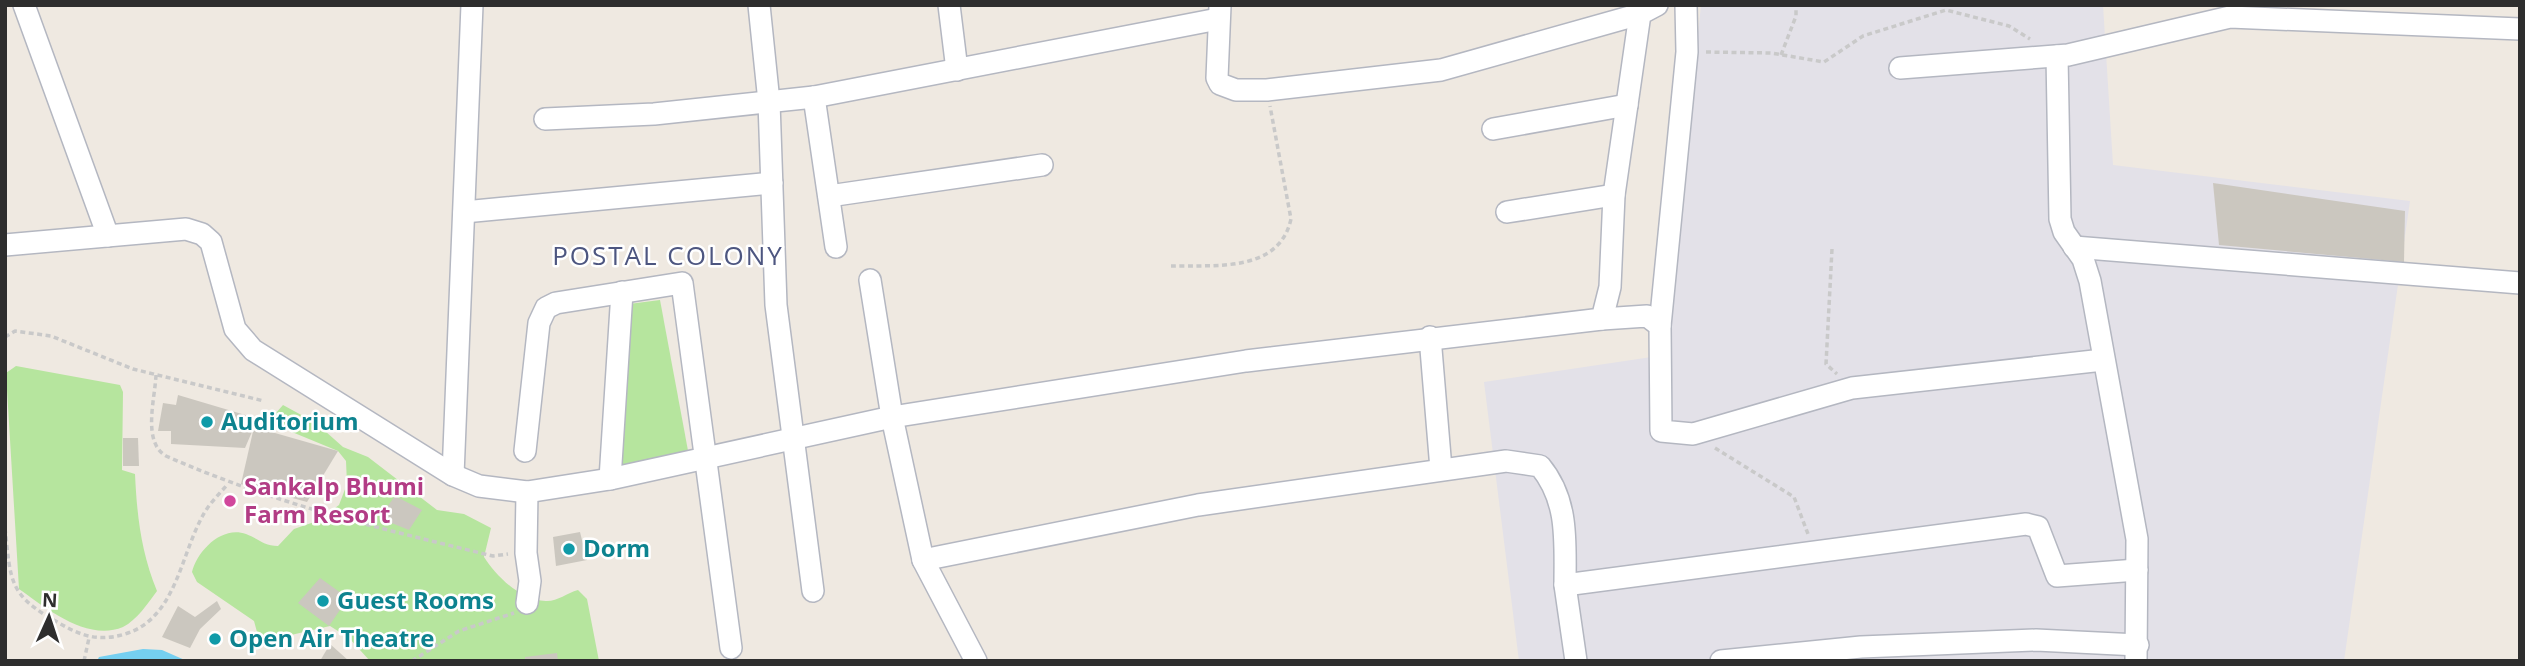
<svg xmlns="http://www.w3.org/2000/svg" width="2525" height="666" viewBox="0 0 2525 666" font-family="'Open Sans',sans-serif">
  <style>
    .industrial { fill: #e3e1e8 }
    .green { fill: #b6e59e }
    .water { fill: #75cff0 }
    .building { fill: #cbc7bf }
    .lines { fill: none; stroke-linecap: round; stroke-linejoin: round }
    .minor-casing { stroke: #b4b7c1; stroke-width: 24 }
    .path { stroke: #c9c9c9; stroke-width: 3.5; stroke-dasharray: 5 3.5; stroke-linecap: butt }
    .minor { stroke: #fff; stroke-width: 21 }
    .culture-dot { fill: #0f9aa8; stroke: #fff; stroke-width: 2.5 }
    .hotel-dot { fill: #d1479c; stroke: #fff; stroke-width: 2.5 }
    .labels { text-anchor: middle; stroke-width: 5; stroke-linejoin: round; paint-order: stroke }
    .culture-label { font-size: 24px; font-weight: bold; fill: #0d838f; stroke: #fff; text-anchor: start }
    .hotel-label { font-size: 24px; font-weight: bold; fill: #b23c85; stroke: #fff; text-anchor: start }
    .neighbourhood-label { font-size: 26px; letter-spacing: 2px; fill: #4d5680; stroke: #fff }
  </style>
  <rect width="100%" height="100%" fill="#efe9e1"/>
  <polygon class="industrial" points="1701,5 2103,5 2113,165 2410,201 2344,661 1519,661 1484,382 1665,355"/>
  <g class="green">
    <polygon points="660,300 689,456 617,469 629,304"/>
    <path d="M16,366L120,385L123,392L122,470L135,474C137,516 141,552 157,591C148,603 137,620 123,627C87,642 46,608 19,589L6,373Z"/>
    <path d="M283,405L316,423L343,447L368,457L437,510L464,514L491,528L484,557C496,576 522,602 547,601C558,601 567,593 578,590L587,599L599,661H370L349,638L330,626L265,641L257,632L254,621L197,582L192,572C197,551 222,525 246,534C259,539 264,546 278,546L294,529L317,521L339,505L347,484L346,461L338,451L275,425V414Z"/>
  </g>
  <polygon class="water" points="143,649 162,650 187,661 97,661 99,657"/>
  <g class="building">
    <polygon points="2213,183 2405,211 2404,262 2219,245"/>
    <polygon points="178,395 252,417 254,427 245,448 171,444 171,431 158,431 163,403 176,405"/>
    <polygon points="254,427 338,451 307,502 241,484"/>
    <polygon points="123,438 138,438 139,466 123,466"/>
    <polygon points="395,496 422,510 409,530 379,518"/>
    <polygon points="580,532 587,560 556,566 553,537"/>
    <polygon points="320,578 348,598 329,626 298,603"/>
    <polygon points="217,601 221,609 200,629 190,648 162,637 178,606 195,617"/>
    <polygon points="330,644 349,661 320,661"/>
    <polygon points="557,653 558,661 525,661 525,657"/>
  </g>
  <g class="lines">
    <g class="minor-casing">
      <g id="minor">
        <polyline points="24,5 108,236"/>
        <polyline points="759,5 769,102 776,305 813,591"/>
        <polyline points="949,5 957,70"/>
        <polyline points="1220,6 1217,78 1220,84 1236,90 1267,90 1441,70 1640,14"/>
        <polyline points="2057,56 2060,219 2064,232 2083,259 2090,281 2137,539 2136,661"/>
        <polyline points="1900,68 2068,55 2230,17 2520,29"/>
        <polyline points="814,97 836,247"/>
        <polyline points="545,119 654,114 814,97 1218,19"/>
        <polyline points="1493,129 1627,105"/>
        <polyline points="829,196 1042,165"/>
        <polyline points="464,212 772,183"/>
        <polyline points="1507,212 1614,195"/>
        <polyline points="5,245 186,229 202,234 211,242 235,329 253,350 453,475 479,486 527,492 610,479 892,417 1246,361 1602,319 1610,287 1614,195 1640,14 1657,5"/>
        <polyline points="2074,247 2520,283"/>
        <polyline points="870,280 892,417 923,560 976,661"/>
        <polyline points="1602,319 1647,316 1660,326 1661,431 1693,434 1852,388 2103,360"/>
        <polyline points="1660,326 1687,52 1686,5"/>
        <polyline points="1430,337 1441,469"/>
        <polyline points="525,451 539,323 546,308 556,303 682,283 731,648"/>
        <polyline points="453,475 472,5"/>
        <polyline points="610,479 622,292"/>
        <polyline points="527,492 526,553 530,581 527,603"/>
        <path d="M923,560L1198,505L1506,461L1540,466C1569,501 1565,542 1565,585L2026,524L2038,527L2057,576L2137,570"/>
        <polyline points="1565,585 1576,661"/>
        <polyline points="1721,661 1861,647 2036,640 2138,645"/>
      </g>
    </g>
    <g class="path">
      <polyline points="1706,52 1771,53 1824,62 1863,36 1946,10 2009,26 2030,39"/>
      <polyline points="1781,55 1796,16 1796,5"/>
      <polyline points="1832,249 1826,364 1837,374"/>
      <path d="M1171,266C1215,265 1279,273 1291,219L1270,106"/>
      <polyline points="5,337 15,331 51,336 133,369 264,401"/>
      <path d="M156,375C155,399 142,442 166,456C275,504 378,528 493,556L508,554"/>
      <polyline points="1715,448 1794,497 1808,534"/>
      <path d="M5,528C11,582 8,595 59,623C81,636 99,642 125,634C175,619 180,558 202,517C208,505 219,494 228,484"/>
      <polyline points="84,661 89,638"/>
      <polyline points="412,661 459,631 514,613"/>
    </g>
    <use href="#minor" class="minor"/>
  </g>
  <g class="culture-dot">
    <circle cx="207" cy="422" r="7"/>
    <circle cx="569" cy="549" r="7"/>
    <circle cx="323" cy="601" r="7"/>
    <circle cx="215" cy="639" r="7"/>
  </g>
  <circle class="hotel-dot" cx="230" cy="501" r="7"/>
  <g class="labels">
    <g class="culture-label">
      <text x="221" y="430">Auditorium</text>
      <text x="583" y="557">Dorm</text>
      <text x="337" y="609">Guest Rooms</text>
      <text x="229" y="647">Open Air Theatre</text>
    </g>
    <g class="hotel-label">
      <text x="244" y="495">Sankalp Bhumi<tspan x="244" dy="28">Farm Resort</tspan></text>
    </g>
    <g class="neighbourhood-label">
      <text x="668" y="265">POSTAL COLONY</text>
    </g>
  </g>
  <rect width="2525" height="666" fill="none" stroke="#2e2e2e" stroke-width="14"/>
  <g transform="translate(49 617) rotate(3)" stroke="#ffffff" stroke-width="5" paint-order="stroke">
  <path d="M0-5L12 26L0 18L-12 26Z" fill="#2e2e2e"/>
  <text y="-10" font-size="19" font-weight="bold" text-anchor="middle" fill="#2e2e2e">N</text>
  </g>
</svg>
